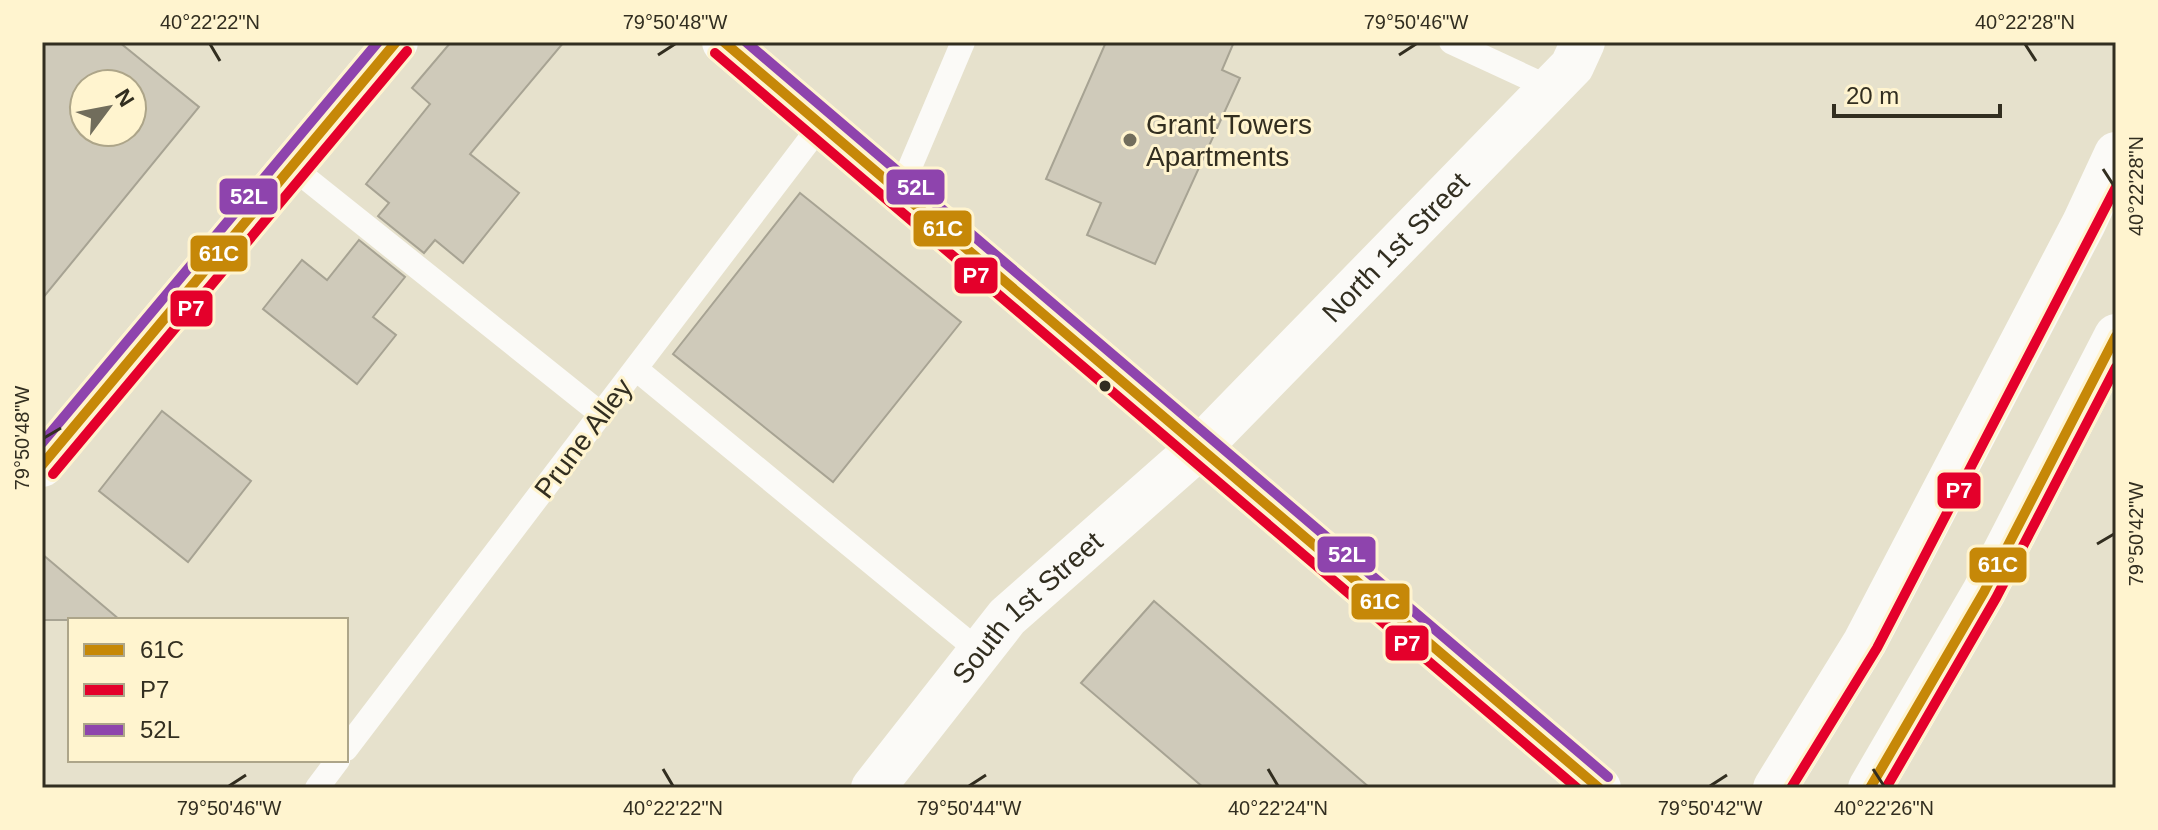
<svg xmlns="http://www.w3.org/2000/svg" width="2158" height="830" viewBox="0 0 2158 830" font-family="Arial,sans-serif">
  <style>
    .building { fill: #cfcaba; stroke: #a7a393; stroke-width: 2; fill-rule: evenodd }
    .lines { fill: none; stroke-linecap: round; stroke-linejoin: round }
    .service { stroke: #fbfaf7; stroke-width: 24 }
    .minor { stroke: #fbfaf7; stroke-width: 44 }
    .tertiary { stroke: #fbfaf7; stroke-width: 44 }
    .primary { stroke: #fbfaf7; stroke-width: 44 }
    .bus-1-casing { stroke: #fff4cf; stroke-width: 16 }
    .bus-2-casing { stroke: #fff4cf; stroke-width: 16 }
    .bus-3-casing { stroke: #fff4cf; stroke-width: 16 }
    .bus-1 { stroke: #c68808; stroke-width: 10 }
    .bus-2 { stroke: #e4002b; stroke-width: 10 }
    .bus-3 { stroke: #8e44ad; stroke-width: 10 }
    .ticks { fill: none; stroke: #322e20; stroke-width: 3 }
    .poi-dot { fill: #716d5c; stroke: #fff4cf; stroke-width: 3 }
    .bus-dot { fill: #322e20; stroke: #fff4cf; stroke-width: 3 }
    .labels { text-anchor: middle; stroke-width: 6; stroke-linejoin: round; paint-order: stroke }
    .poi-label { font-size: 28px; fill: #322e20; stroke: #fff4cf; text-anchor: start }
    .street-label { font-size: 28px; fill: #322e20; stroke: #fff4cf }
    .line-badge { stroke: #fff4cf; stroke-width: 3 }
    .badge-label { font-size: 22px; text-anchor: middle; font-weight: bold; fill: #fff }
    .neatline { fill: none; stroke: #322e20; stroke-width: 3 }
    .ticks-label { font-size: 20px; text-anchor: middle; fill: #322e20 }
  </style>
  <rect width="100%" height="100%" fill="#e6e1cc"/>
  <g class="building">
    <path d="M42,42H119L199,107L42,299ZM84,84H132V132H84Z"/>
    <polygon points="451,42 564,42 470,154 519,193 463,263 435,240 424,253 378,216 389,203 366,184 430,104 412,88"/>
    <polygon points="1106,42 1234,42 1222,70 1240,78 1155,264 1087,235 1101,203 1046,179"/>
    <polygon points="800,193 961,322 833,482 673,354"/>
    <polygon points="359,240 405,277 373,317 396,335 357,384 263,309 302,260 327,280"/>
    <polygon points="162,411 251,481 188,562 99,491"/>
    <polygon points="42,554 120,620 42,620"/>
    <polygon points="1154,601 1370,788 1204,788 1081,683"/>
  </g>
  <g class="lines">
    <g class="service">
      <polyline points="1451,42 1550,88"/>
      <polyline points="292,167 601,414"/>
      <polyline points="899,193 963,42"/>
      <polyline points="636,369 980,652"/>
      <polyline points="346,749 820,126"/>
      <polyline points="317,788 338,760"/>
    </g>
    <g class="minor">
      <polyline points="42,465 396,42"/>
      <path id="s1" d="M873,788L1007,617L1201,446L1572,66L1583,42"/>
    </g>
    <polyline class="tertiary" points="724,42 1599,788"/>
    <g class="primary">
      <polyline points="1775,788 1865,642 2084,223 2116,154"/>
      <polyline points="1870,788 1984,592 2116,336"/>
    </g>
    <g class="bus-1-casing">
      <g id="bus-1">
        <polyline points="724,42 1599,788"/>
        <polyline points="42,465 396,42"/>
        <polyline points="1870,788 1984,592 2116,336"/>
      </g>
    </g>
    <g class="bus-2-casing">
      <g id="bus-2">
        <polyline points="715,53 1577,788"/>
        <polyline points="53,474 407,51"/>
        <polyline points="1791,788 1877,648 2116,187"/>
        <polyline points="1886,788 1996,598 2116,367"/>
      </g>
    </g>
    <g class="bus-3-casing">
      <g id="bus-3">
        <polyline points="746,42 1608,777"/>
        <polyline points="42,443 378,42"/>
      </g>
    </g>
    <use href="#bus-1" class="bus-1"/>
    <use href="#bus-2" class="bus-2"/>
    <use href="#bus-3" class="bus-3"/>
  </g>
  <path class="ticks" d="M210,44L220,61M2025,44L2036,61M658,55L675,44M1399,55L1416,44M2103,169L2114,186M44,438L61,428M2097,544L2114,534M663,769L673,786M1268,769L1278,786M1873,769L1884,786M229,786L246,775M969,786L986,775M1710,786L1727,775"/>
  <circle class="poi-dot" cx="1130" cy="140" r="8"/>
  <circle class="bus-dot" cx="1105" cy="386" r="7"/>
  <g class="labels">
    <g class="poi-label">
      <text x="1146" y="134">Grant Towers<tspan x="1146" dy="32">Apartments</tspan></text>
    </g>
    <g class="street-label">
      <text dy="10" stroke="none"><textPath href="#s1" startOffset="754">North 1st Street</textPath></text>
      <text transform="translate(583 438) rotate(-53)" y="10">Prune Alley</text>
      <text dy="10" stroke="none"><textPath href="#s1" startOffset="238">South 1st Street</textPath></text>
    </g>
  </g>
  <g class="line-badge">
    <rect x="885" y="168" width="61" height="38" rx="8" fill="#8e44ad"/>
    <rect x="218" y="177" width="61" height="39" rx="8" fill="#8e44ad"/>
    <rect x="912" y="209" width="61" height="39" rx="8" fill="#c68808"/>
    <rect x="189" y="234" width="60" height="39" rx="8" fill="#c68808"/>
    <rect x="953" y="256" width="46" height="39" rx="8" fill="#e4002b"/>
    <rect x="169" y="289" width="45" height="39" rx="8" fill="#e4002b"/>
    <rect x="1936" y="471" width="46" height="39" rx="8" fill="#e4002b"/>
    <rect x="1316" y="535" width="61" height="39" rx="8" fill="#8e44ad"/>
    <rect x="1968" y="546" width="60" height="38" rx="8" fill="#c68808"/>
    <rect x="1350" y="582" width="61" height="39" rx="8" fill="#c68808"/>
    <rect x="1384" y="624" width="46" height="38" rx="8" fill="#e4002b"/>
  </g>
  <g class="badge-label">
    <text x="916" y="195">52L</text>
    <text x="249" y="204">52L</text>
    <text x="943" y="236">61C</text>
    <text x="219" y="261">61C</text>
    <text x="976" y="283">P7</text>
    <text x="191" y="316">P7</text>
    <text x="1959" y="498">P7</text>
    <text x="1347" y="562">52L</text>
    <text x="1998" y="572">61C</text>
    <text x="1380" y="609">61C</text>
    <text x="1407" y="651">P7</text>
  </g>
  <rect width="2158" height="830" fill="none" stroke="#fff4cf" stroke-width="88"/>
  <rect x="68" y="618" width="280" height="144" fill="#fff4cf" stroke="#ada589" stroke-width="2"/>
  <rect x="84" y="644" width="40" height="12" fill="#c68808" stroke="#ada589" stroke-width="2"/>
  <text x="140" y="658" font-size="24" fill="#322e20">61C</text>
  <rect x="84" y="684" width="40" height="12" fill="#e4002b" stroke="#ada589" stroke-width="2"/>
  <text x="140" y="698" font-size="24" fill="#322e20">P7</text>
  <rect x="84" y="724" width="40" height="12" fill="#8e44ad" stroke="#ada589" stroke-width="2"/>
  <text x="140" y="738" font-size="24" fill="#322e20">52L</text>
  <g transform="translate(108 108) rotate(58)"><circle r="38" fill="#fff4cf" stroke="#ada589" stroke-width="2"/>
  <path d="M0-6L14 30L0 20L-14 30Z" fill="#716d5c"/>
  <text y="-12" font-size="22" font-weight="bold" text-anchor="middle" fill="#322e20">N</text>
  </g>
  <path d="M1834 104v12h166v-12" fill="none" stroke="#322e20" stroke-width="4"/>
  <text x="1846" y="104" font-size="24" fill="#322e20" stroke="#fff4cf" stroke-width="6" paint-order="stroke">20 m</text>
  <rect x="44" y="44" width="2070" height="742" class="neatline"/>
  <g class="ticks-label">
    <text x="210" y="29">40°22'22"N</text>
    <text x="675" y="29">79°50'48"W</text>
    <text x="1416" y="29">79°50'46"W</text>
    <text x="2025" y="29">40°22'28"N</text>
    <text transform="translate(2136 186) rotate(-90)" y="7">40°22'28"N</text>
    <text transform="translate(22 438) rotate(-90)" y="7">79°50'48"W</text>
    <text transform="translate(2136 534) rotate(-90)" y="7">79°50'42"W</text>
    <text x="229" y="815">79°50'46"W</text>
    <text x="673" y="815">40°22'22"N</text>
    <text x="969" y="815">79°50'44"W</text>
    <text x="1278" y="815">40°22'24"N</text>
    <text x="1710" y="815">79°50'42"W</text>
    <text x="1884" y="815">40°22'26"N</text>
  </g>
</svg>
